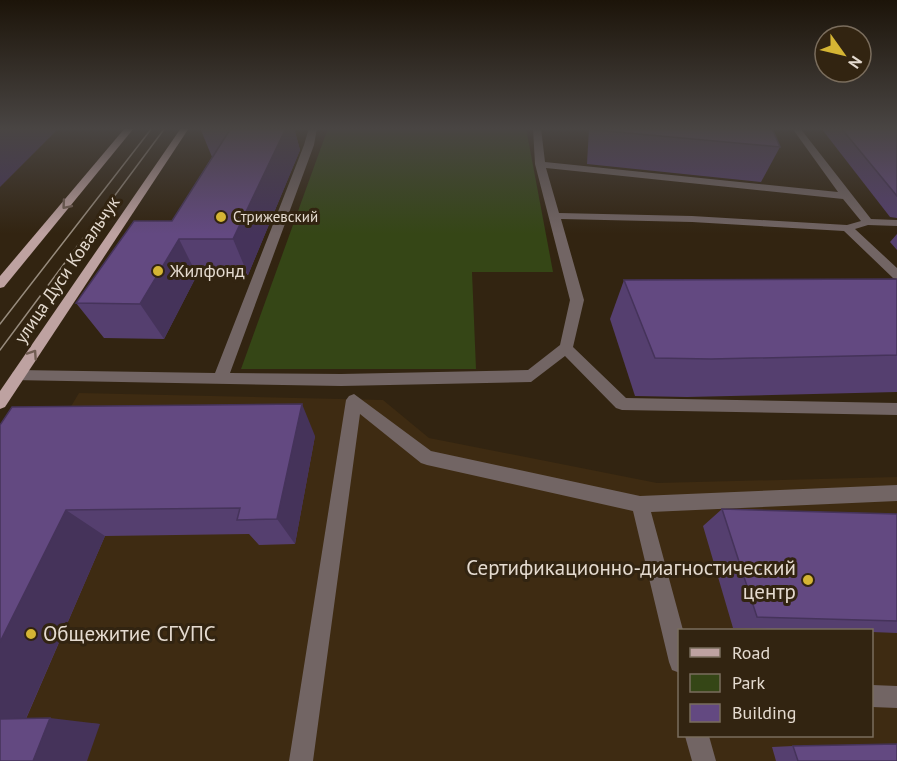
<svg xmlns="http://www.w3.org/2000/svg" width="897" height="761" viewBox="0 0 897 761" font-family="'PT Sans',sans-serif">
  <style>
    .built { fill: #3e2b12; fill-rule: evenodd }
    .green { fill: #354616 }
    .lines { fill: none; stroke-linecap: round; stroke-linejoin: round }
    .minor { fill: #726564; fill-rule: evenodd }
    .major { fill: #bea2a1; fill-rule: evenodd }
    .tram { stroke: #978b7d; stroke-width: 1.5 }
    .wall { fill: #553f6f }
    .shaded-wall { fill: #45335a }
    .building { fill: #634981; stroke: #45335a; stroke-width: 1.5 }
    .oneway { stroke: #715d52 }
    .poi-dot { fill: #d5b534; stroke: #322411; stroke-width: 2 }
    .labels { text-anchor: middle; stroke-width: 6; stroke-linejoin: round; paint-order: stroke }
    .far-poi-label { font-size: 15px; fill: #e5dbd0; stroke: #322411; text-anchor: start }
    .street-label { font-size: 18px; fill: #e5dbd0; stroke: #322411 }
    .poi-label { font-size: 18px; fill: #e5dbd0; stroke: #322411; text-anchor: start }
    .near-poi-label { font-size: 21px; fill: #e5dbd0; stroke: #322411; text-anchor: end }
  </style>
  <rect width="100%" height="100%" fill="#322411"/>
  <path class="built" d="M79,393L383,400L429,438L657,483L897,477V761H0V525ZM680,630H872V736H680Z"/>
  <polygon class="green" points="328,128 526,128 553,272 472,272 476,369 241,369"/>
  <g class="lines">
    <g class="minor">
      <path d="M309,128H317L314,145L230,373L341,374L528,370L560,345L570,300L535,164L533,128H541L545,162L838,192L792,128H800L871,219L897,220V226L868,225L855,229L897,268V279L893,278L844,231L692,222L561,219L584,300L573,347L626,398L897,403V415L622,410L616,408L565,356L531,382L341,386L13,380L11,376L13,372L18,370L215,373L304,145ZM546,168L843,199L861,221L847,225L692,216L559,213Z"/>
      <polygon points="354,394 431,451 640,496 897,485 897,501 651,512 683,630 680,630 680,673 672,670 669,662 633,511 427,465 421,463 360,414 313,761 289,761 346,400 349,396"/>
      <polygon points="872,685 897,686 897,708 872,707"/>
      <polygon points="685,736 709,736 716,761 692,761"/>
    </g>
    <g class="major">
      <polygon points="125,128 134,128 4,287 0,288 0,276"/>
      <polygon points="181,128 189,128 5,407 0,409 0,391"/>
    </g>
    <g class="tram">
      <polyline points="0,324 152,128"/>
      <polyline points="0,350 165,128"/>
    </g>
  </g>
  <g class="wall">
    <polygon points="200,128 294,128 300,150 248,275 197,275 164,339 104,338 76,303 172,221 212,157"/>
    <polygon points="589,128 772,128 780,147 761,182 587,164"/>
    <polygon points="821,128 897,128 897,218 890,217"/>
    <polygon points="897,234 897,250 890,242"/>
    <polygon points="897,279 897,392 687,397 635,396 610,319 624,280"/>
    <polygon points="0,425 315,436 295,544 259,545 249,534 105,536 26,719 100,724 0,761"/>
    <polygon points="722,509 897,514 897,633 872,632 872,630 814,630 733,628 703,526"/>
    <polygon points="793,746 897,761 776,761 772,747"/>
  </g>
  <g class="shaded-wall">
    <polygon points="2,128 59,128 0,187 0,129"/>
    <polygon points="286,128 294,128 300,150 248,275 233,239"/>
    <polygon points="179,239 197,275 164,339 140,304"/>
    <polygon points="302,404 315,436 295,544 277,519"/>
    <polygon points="66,510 105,536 23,725 0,723 0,642"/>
    <polygon points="50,718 100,724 87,761 33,761"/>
  </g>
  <g class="building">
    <polygon points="231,128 286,128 233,239 179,239 140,304 76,303 134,221 172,221"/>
    <polygon points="595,128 772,128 780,147 595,130"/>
    <polygon points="841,128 897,128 897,196"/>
    <polygon points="897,279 897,355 711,359 655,358 624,280"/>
    <polygon points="302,404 277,519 237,520 240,508 66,510 0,642 0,425 12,407"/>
    <polygon points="722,509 897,514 897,621 757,617"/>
    <polygon points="50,718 33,761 0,761 0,719"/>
    <polygon points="897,744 897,761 798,761 793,746"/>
  </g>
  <defs><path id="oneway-chevron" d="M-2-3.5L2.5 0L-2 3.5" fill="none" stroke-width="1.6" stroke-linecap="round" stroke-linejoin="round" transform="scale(1.5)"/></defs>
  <g class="oneway">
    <use href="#oneway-chevron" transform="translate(66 205) rotate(130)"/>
    <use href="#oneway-chevron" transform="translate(33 354) rotate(-56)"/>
  </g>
  <linearGradient id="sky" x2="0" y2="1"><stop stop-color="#1c1409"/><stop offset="0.55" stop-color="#494543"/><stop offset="1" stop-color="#494543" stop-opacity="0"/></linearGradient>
  <rect width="897" height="234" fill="url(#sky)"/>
  <g class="poi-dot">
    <circle cx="221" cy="217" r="6"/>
    <circle cx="158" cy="271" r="6"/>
    <circle cx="808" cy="580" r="6"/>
    <circle cx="31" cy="634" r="6"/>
  </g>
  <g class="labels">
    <g class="far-poi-label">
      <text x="233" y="222">Стрижевский</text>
    </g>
    <g class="street-label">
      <text transform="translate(67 270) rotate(-56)" y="6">улица Дуси Ковальчук</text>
    </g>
    <g class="poi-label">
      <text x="170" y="277">Жилфонд</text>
    </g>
    <g class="near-poi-label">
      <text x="796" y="575">Сертификационно-диагностический<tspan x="796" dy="24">центр</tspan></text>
      <text x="43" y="641" text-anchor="start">Общежитие СГУПС</text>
    </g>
  </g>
  <rect x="678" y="629" width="195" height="108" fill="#322411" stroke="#7a6d5d" stroke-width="1.5"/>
  <rect x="690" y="648" width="30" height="9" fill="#bea2a1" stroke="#7a6d5d" stroke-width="1.5"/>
  <text x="732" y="659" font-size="18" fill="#e5dbd0">Road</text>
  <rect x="690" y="674" width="30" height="18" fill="#354616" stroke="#7a6d5d" stroke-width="1.5"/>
  <text x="732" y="689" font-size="18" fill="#e5dbd0">Park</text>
  <rect x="690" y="704" width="30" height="18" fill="#634981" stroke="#7a6d5d" stroke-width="1.5"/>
  <text x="732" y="719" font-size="18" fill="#e5dbd0">Building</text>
  <g transform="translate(843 54) rotate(124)"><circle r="28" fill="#322411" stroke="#7a6d5d" stroke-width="1.5"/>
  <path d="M0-4.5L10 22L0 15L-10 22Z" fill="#d5b534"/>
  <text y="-9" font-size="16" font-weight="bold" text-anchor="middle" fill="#e5dbd0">N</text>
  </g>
</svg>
